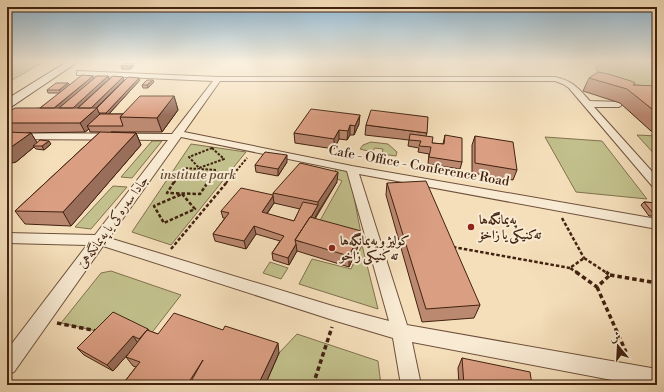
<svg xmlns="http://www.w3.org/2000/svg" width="664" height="392" font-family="'Libre Bodoni',Amiri,serif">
<rect width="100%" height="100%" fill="#f5dfbb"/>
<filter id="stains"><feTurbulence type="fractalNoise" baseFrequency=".005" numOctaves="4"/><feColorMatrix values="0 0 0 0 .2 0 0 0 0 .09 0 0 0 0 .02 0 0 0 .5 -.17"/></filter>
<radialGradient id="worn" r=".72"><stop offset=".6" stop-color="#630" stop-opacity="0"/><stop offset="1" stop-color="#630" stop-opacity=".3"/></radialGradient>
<path fill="#c2c08c" stroke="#82714e" d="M 7,61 L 45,61 L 7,83 Z
M 605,63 L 657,63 L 657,93 L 602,75 L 596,70 L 597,66 Z
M 637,135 L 657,136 L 657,157 Z
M 545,137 L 602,141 L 647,199 L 576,192 Z
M 152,141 L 162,141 L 132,178 L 121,177 Z
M 371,142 L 388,144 L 397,152 L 396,156 L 382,154 L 383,149 L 375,148 L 372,152 L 360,149 L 363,145 Z
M 191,144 L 246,152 L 171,245 L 132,232 Z
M 336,169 L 349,171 L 362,239 L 317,226 L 342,181 L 333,177 Z
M 113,186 L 127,187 L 91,229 L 75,227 Z
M 362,245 L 378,309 L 299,284 L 312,259 L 351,269 Z
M 270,262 L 288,268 L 281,279 L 263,273 Z
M 111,271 L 181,295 L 150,335 L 105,333 L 61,323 L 101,273 Z
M 297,334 L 378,361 L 381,385 L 265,385 L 279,353 Z"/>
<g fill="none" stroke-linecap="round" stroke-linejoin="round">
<defs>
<path id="minor" d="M 77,71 L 218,77 L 555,77 C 573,81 578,88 590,101 L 622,102 L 623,104 L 619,107 L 594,107 L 657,177 L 657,188 L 653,187 L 569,88 L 563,84 L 555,81 L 220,81 L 184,132 L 352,166 L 657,219 L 657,229 L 359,174 L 407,325 L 657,369 L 657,385 L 638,385 L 412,342 L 421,385 L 401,385 L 393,338 L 336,321 L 103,246 L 14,372 L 7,374 L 7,350 L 87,245 L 7,243 L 7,233 L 95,235 L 168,140 L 7,139 L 7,133 L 172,134 L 213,81 L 80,75 L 77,75 ZM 181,137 L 347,171 L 389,321 L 336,307 L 109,238 Z"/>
<path id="secondary" d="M 68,61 L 79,61 L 11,107 L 7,108 L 7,99 Z"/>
</defs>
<use href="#minor" stroke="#6f513b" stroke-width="2"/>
<use href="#secondary" stroke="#422210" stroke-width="2"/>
<path stroke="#422210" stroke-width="2" stroke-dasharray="2.5 1.5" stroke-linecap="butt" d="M 212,148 L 224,159 L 199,168 L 189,157 Z
M 174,183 L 183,168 L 216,170 L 208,183
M 226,183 L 247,158"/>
<path stroke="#422210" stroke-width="2.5" stroke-dasharray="3.5 2" stroke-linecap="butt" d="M 174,182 L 167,193 L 200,194 L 208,182
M 182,194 L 195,209 L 164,223 L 154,206 Z
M 562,218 L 584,258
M 453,247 L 570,268
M 171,249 L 227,182
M 584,258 L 607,273
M 578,273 L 570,268 L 584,258"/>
<path stroke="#422210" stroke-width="3.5" stroke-dasharray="4.5 3" stroke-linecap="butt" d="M 576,272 L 597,287 L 610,275 L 606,272
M 610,275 L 657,283
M 597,287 L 626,352
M 57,323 L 97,331
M 313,385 L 332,327"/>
<use href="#minor" fill="#f8ead3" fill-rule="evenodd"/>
<use href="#secondary" fill="#f8ead3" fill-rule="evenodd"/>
</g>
<path fill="#bb8870" stroke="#422210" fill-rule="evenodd" d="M 121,66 L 134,66 L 130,69 L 122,69 Z
M 108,76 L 109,79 L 123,77 L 124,80 L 96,108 L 140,80 L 109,114 L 123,114 L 174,96 L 178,110 L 162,132 L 111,132 L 136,133 L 141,145 L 71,226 L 25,224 L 15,211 L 100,132 L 90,132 L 89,129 L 85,132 L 27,133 L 31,133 L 37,143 L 51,144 L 44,150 L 36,149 L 34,147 L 16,162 L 7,164 L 7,113 L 40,108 L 60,93 L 48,93 L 47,90 L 68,83 L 70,85 L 94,79 Z
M 589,78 L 634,85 L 657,87 L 657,131 L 651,131 L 620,103 L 583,91 Z
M 154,82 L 148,88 L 143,88 L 142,85 Z
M 359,124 L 354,135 L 350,135 L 347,140 L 339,139 L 334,149 L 295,143 L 294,133 Z
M 366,125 L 427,133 L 426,136 L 432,143 L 443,144 L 445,135 L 462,162 L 460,169 L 428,164 L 429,154 L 418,152 L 419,148 L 408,146 L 409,140 L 365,135 Z
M 475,136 L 517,170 L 513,180 L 472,173 L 472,145 Z
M 287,162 L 278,176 L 256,172 L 255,165 Z
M 337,182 L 315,219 L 360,242 L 349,267 L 297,251 L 289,265 L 273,260 L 272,253 L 280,241 L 256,234 L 246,249 L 215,241 L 213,234 L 225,218 L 223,218 L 221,211 L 273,195 L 273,193 ZM 274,203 L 300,209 L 294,221 L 267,214 Z
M 387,183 L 480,305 L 474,318 L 422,322 L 386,195 Z
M 644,202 L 657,203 L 657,216 L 649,216 L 641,205 Z
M 148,329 L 149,331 L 158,334 L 279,353 L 265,385 L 122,385 L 136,367 L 133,366 L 126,357 L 127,355 L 113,371 L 84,355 L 77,348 Z
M 462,358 L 532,385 L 459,385 L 458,368 Z"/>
<path fill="#996f5b" stroke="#422210" d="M 133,63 L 134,66 L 130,69 L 129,66 Z
M 93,76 L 94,79 L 52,114 L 51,111 Z
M 108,76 L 109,79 L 71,114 L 69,111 Z
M 123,77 L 124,80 L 89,115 L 87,112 Z
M 139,78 L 140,80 L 107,116 L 106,113 Z
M 153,80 L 154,82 L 148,88 L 147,85 Z
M 68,83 L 70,85 L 61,93 L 59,90 Z
M 174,96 L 178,110 L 162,132 L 157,118 Z
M 97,108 L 101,117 L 87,126 L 89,129 L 85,132 L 80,123 Z
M 360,115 L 359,124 L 354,135 L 355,126 Z
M 350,125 L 350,135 L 347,140 L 348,131 Z
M 339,130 L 339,139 L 334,149 L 334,139 Z
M 31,133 L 38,144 L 33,146 L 34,147 L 16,162 L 7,164 L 7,150 Z
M 136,133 L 141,145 L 71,226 L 63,212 Z
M 49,141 L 51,144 L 44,150 L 42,146 Z
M 287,155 L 287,162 L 278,176 L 278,169 Z
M 338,172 L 337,182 L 318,212 L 302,242 L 298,241 L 318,205 L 318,202 Z
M 273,196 L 274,203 L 263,219 L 262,212 Z
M 254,226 L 256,234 L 246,249 L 244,241 Z
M 361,231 L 360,242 L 349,267 L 349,256 Z
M 296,244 L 297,251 L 289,265 L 288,258 Z
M 133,336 L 138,343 L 113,371 L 107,365 Z
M 278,343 L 279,353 L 265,385 L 258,385 Z"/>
<path fill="#da9e82" stroke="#422210" d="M 124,63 L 133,63 L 129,66 L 121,66 Z
M 598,72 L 608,74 L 631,81 L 635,83 L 633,85 L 656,86 L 657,87 L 657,113 L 627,89 L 589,78 Z
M 82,75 L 93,76 L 54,108 L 40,108 Z
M 97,76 L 108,76 L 73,108 L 59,108 Z
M 113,76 L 123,77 L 91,108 L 78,108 Z
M 128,77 L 139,78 L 106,113 L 99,113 L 97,108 L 95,110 Z
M 147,80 L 153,80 L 147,85 L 142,85 Z
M 56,83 L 68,83 L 59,90 L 47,90 Z
M 140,96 L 174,96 L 157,118 L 120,117 Z
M 15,108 L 97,108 L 80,123 L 7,123 L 7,113 Z
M 311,109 L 360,115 L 355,126 L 350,125 L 348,131 L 339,130 L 334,139 L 294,133 Z
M 371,110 L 428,117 L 427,133 L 366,125 Z
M 100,114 L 123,114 L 120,117 L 123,126 L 87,126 Z
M 7,132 L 31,133 L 7,150 Z
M 100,132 L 136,133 L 63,212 L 15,211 Z
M 410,134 L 433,137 L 432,143 L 444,144 L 445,135 L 462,138 L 462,162 L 429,157 L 431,147 L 419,146 L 421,141 L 409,140 Z
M 475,136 L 513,142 L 517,170 L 475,163 Z
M 40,140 L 49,141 L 42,146 L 33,146 Z
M 265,152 L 287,155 L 278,169 L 255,165 Z
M 300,163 L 338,172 L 318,202 L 273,193 Z
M 426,181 L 480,305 L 426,309 L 387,183 Z
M 241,188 L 273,195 L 273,196 L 262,212 L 294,221 L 303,202 L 318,205 L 311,217 L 310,217 L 295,240 L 296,244 L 288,258 L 272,253 L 284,236 L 254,226 L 244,241 L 213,234 L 229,213 L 221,211 Z
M 644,202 L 657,203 L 657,212 L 652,212 Z
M 310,217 L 361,231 L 349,256 L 295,240 Z
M 113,312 L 148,329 L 139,339 L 133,336 L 107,365 L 77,348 Z
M 174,313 L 223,330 L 225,326 L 278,343 L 258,385 L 189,385 L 203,360 L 187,385 L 122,385 L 140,362 L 126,357 L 147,330 L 158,334 Z
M 462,358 L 530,372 L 532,385 L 464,385 Z"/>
<linearGradient id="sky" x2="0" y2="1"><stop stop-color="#8bb7d5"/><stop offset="0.53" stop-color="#faf1e0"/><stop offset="1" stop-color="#faf1e0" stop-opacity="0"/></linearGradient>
<rect width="664" height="116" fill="url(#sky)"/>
<g fill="#8f2418" stroke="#f8ead3" stroke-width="1.5">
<circle cx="471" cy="227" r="4"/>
<circle cx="332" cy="248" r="4"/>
</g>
<g text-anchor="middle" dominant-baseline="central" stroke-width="4" stroke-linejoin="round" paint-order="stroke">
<g font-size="13" fill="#422210" stroke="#f8ead3">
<text transform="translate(419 166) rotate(10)">Cafe - Office - Conference Road</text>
<text transform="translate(113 222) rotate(-54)">جادا سه‌ره‌كى يا په‌يمانگه‌هێ</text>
</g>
<g font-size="13" font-style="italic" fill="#624a2f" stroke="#f8ead3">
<text x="198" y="175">institute park</text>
</g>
<g font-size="13" font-weight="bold" fill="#422210" stroke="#f8ead3" text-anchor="start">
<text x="479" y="220">پەیمانگەها<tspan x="479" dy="15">تەکنیکی یا زاخۆ</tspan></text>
<text x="340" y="241">كوليژ و په‌يمانگه‌ها<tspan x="340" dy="15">ته‌كنيكى زاخو</tspan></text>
</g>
</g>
<rect width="664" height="392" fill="none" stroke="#f5dfbb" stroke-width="24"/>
<rect x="8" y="8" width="648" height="376" fill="none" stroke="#422210" stroke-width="2"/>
<rect x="12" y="12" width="640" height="368" fill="none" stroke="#422210"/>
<g transform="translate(618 346) rotate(342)" stroke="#f8ead3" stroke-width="3" paint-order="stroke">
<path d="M0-3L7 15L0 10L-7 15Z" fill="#422210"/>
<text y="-6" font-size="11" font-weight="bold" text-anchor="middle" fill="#422210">ش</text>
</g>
<rect width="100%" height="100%" filter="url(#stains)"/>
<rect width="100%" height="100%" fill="url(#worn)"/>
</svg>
